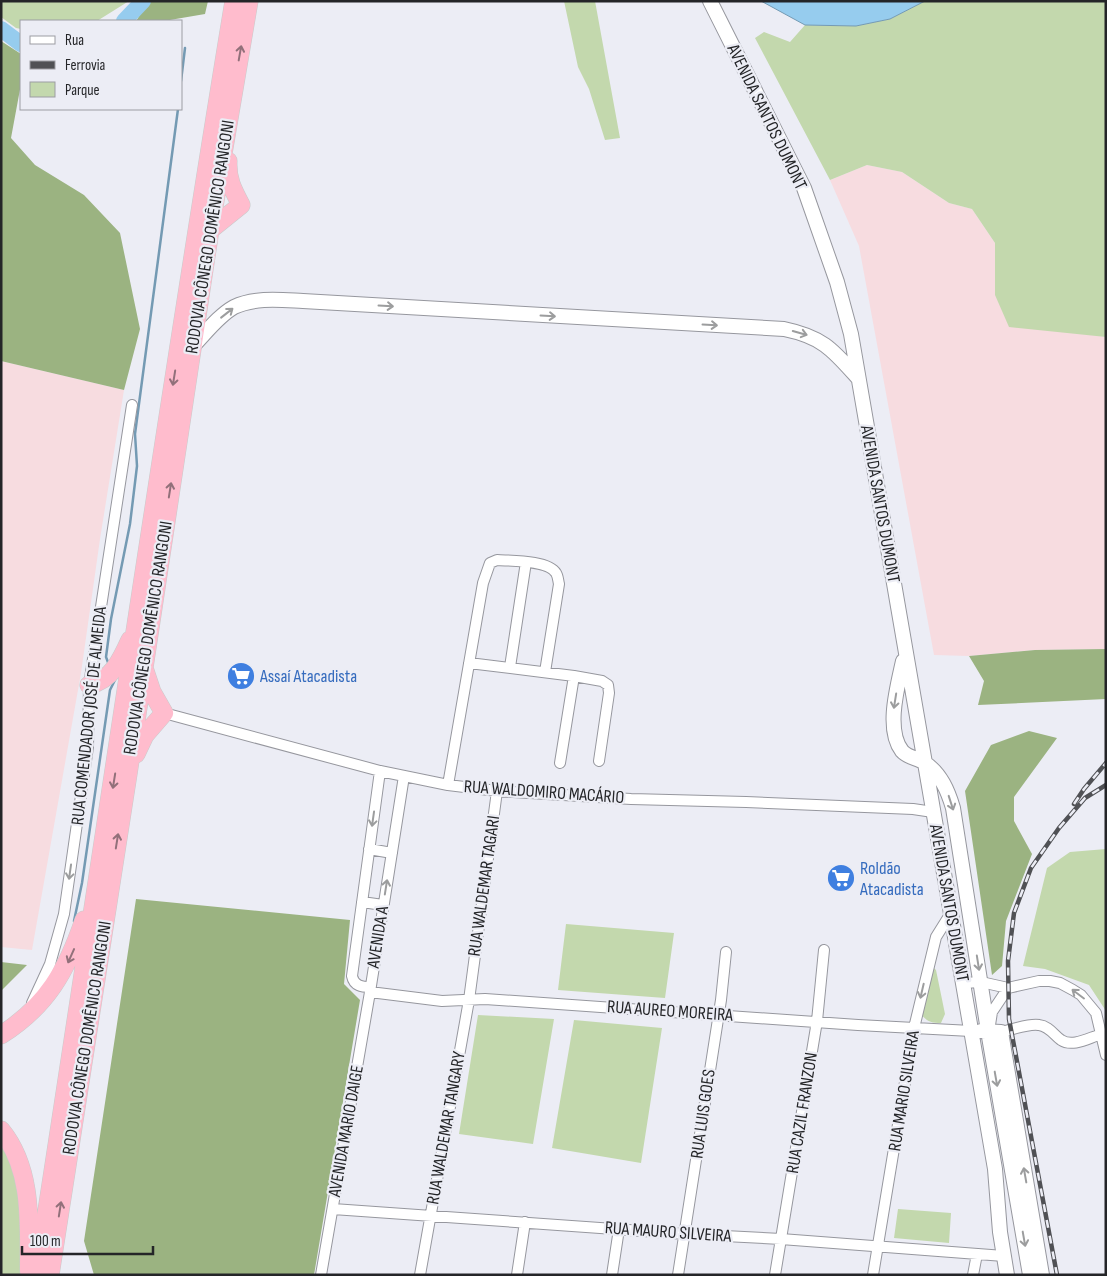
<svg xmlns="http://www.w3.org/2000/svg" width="1107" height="1276" font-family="'Sofia Sans Condensed',sans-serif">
<rect width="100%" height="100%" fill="#ecedf5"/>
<path fill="#f7dce0" d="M 867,165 L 902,172 L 949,203 L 972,209 L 995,243 L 995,295 L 1099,336 L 1106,337 L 1106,649 L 1035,650 L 969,656 L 934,655 L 859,246 L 830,180 Z
M 1,361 L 124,390 L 100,539 L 81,673 L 32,950 L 1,947 Z"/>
<path fill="#c3d8ad" d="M 1,1 L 129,1 L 97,21 L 21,21 L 21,29 L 16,28 L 1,17 Z
M 564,1 L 595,1 L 620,138 L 605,140 L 589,89 L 578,67 Z
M 925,1 L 1106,1 L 1106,337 L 1009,327 L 995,295 L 995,243 L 972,209 L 949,203 L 902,172 L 867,165 L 830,180 L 755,38 L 764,32 L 790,42 L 805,25 L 856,26 L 890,19 Z
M 1106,849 L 1106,1011 L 1089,985 L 1045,969 L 1023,966 L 1047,868 L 1070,852 Z
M 566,924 L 674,933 L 665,998 L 558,990 Z
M 933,967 L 936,970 L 945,1014 L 941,1023 C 932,1023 927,1022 921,1014 Z
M 478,1015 L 554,1019 L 533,1144 L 459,1134 Z
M 574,1020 L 662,1028 L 641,1163 L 552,1148 Z
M 1,1139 L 10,1156 L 20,1198 L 23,1275 L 1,1275 Z
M 898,1209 L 951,1213 L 949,1243 L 894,1238 Z"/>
<path fill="#9bb381" d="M 149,1 L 208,1 L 205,14 L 164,21 L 136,21 Z
M 1,41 L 21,54 L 21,84 L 11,138 L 35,165 L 84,195 L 120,233 L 140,329 L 124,390 L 1,361 Z
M 1106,649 L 1106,699 L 978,705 L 984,681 L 969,656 L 1035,650 Z
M 1029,731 L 1057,738 L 1014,797 L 1014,821 L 1032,854 L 1006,921 L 1002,966 L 992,975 L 965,791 L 991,745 Z
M 136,899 L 350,920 L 344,984 L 360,1000 L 314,1275 L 94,1275 L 84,1241 Z
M 1,962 L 27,965 L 1,991 Z"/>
<path fill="#96ccee" stroke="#749ab3" d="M 761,1 L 925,1 L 890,19 L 856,26 L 805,25 Z"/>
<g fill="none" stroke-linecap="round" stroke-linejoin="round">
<path stroke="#749ab3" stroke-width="2.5" d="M 181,81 L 185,48
M 109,665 L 106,657 L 111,619 L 130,524 L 137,466 L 135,434 L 178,109
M 74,921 L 82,883 L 110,690 L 115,680"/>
<path stroke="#96ccee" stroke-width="16" d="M 124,21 L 143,1
M 1,29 L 21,44"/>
<defs>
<path id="street" d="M 469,663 L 574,676 L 560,763
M 510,667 L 526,562
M 574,676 L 602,681 L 608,685 L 609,693 L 599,761
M 164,713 L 380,771 L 448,785 L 497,791 L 631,799 L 746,802 L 913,809 L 933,812
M 448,785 L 483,583 L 490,563 L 497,560 C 511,561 548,560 556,573 C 558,576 558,580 559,584 L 545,672
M 369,849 L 392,853
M 362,902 L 383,905
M 963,983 L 981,982 L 1008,988 L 1039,981 L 1050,981 L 1060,983 L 1073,990 L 1081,995 L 1096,1013 L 1106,1055
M 370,987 C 362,987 354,986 352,976 L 380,771
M 370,992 L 442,1001 L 485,999 L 858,1025 L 971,1031
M 32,1003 L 50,964 L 64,914 L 88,747 L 89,685 L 132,405
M 990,1025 L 992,1012 L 1008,988
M 1001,1032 C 1011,1030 1029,1023 1039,1025 C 1049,1026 1054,1035 1061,1040 C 1073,1048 1090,1037 1102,1034
M 333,1209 L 685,1234 L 781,1239 L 1004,1256
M 321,1275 L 370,992 L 404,776
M 420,1275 L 469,1000 L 497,791
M 517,1275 L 525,1222
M 612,1275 L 619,1229
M 678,1275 L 721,1000 L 726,952
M 775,1275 L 817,1021 L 824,950
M 873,1275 L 914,1028 L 936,937 L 951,913
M 973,1275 L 977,1254"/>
<path id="secondary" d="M 710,1 L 804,188 L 837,282 L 851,334 L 995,1169 L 1000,1232 L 1007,1275
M 192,347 C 205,334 218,316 234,307 C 255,297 281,300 303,301 L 784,329 C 823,337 833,350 858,378
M 903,661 C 898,685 885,729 902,751 C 908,758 918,758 925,763 C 941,774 948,791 953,808 L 988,1031 L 1030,1275
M 981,1031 L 1001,1032 L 1042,1275"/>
<path id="highway" d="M 210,230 L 241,205 C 233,190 227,179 228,161
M 89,685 C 112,680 121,660 130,640
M 136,754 L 145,735 L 164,713 L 152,692 L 145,671
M 1,1035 C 47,1006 67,970 84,920
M 1,1130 C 33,1169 29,1223 29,1271
M 37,1275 C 103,850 164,425 234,1
M 50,1275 L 128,774 L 210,230 L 249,1"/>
</defs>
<use href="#street" stroke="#96979e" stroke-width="12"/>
<use href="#secondary" stroke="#96979e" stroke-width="16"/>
<use href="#highway" stroke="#cacbcb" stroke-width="19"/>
<use href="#street" stroke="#fff" stroke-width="10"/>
<use href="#secondary" stroke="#fff" stroke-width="14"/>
<use href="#highway" stroke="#ffbccd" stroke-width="18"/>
<defs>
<path id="rail" d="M 1074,804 L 1084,789 L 1106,763
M 1057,1275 L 1009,1019 L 1008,961 L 1014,913 L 1031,868 L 1059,828 L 1085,798 L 1106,785"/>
</defs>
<use href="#rail" stroke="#505155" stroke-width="4.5"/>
<use href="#rail" stroke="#ecedf5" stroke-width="2.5" stroke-dasharray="8" stroke-linecap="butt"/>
</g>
<defs><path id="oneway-shaft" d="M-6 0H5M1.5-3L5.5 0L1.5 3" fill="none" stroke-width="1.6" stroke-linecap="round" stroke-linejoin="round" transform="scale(1.25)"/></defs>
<g stroke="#92707a">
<use href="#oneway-shaft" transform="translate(240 53) rotate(-80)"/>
<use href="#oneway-shaft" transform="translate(174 378) rotate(99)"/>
<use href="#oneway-shaft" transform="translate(170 490) rotate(-81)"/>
<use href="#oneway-shaft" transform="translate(114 781) rotate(99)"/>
<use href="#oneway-shaft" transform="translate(117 841) rotate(-81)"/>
<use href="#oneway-shaft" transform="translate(71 956) rotate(114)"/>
<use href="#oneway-shaft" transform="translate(60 1209) rotate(-81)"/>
</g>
<g stroke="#9c9d9e">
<use href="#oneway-shaft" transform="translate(386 306) rotate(3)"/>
<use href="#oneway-shaft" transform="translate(227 313) rotate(-38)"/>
<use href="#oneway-shaft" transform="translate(548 316) rotate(3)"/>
<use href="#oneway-shaft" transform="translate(710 325) rotate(3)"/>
<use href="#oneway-shaft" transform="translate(800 333) rotate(16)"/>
<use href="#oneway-shaft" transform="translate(895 701) rotate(99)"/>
<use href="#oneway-shaft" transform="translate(951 803) rotate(72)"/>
<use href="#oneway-shaft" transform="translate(373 819) rotate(98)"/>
<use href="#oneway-shaft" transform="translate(70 872) rotate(98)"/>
<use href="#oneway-shaft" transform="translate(386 887) rotate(-81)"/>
<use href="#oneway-shaft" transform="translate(978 963) rotate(81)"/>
<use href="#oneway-shaft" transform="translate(922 991) rotate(103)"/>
<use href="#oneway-shaft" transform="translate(1078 994) rotate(-143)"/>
<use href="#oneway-shaft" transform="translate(996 1079) rotate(80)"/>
<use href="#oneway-shaft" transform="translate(1025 1175) rotate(-100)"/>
<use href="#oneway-shaft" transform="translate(1024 1239) rotate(80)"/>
</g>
<defs>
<symbol id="supermarket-disc" viewBox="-11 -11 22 22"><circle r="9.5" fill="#3f7fe0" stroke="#ecedf5"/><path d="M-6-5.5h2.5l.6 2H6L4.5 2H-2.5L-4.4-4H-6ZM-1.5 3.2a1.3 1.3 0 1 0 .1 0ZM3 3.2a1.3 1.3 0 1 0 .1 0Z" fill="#fff"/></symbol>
</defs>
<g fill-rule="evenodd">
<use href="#supermarket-disc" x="225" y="660" width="32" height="32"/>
<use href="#supermarket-disc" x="825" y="862" width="32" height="32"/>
</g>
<g text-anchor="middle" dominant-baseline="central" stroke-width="4.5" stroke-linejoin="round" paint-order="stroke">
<g font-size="18" fill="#242528" stroke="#ecedf5">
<text transform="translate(767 117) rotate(64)">AVENIDA SANTOS DUMONT</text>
<text transform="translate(210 237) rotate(-81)">RODOVIA CÔNEGO DOMÊNICO RANGONI</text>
<text transform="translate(880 504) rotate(80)">AVENIDA SANTOS DUMONT</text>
<text transform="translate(148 638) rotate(-81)">RODOVIA CÔNEGO DOMÊNICO RANGONI</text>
<text transform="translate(89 716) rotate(-84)">RUA COMENDADOR JOSÉ DE ALMEIDA</text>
<text transform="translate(544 792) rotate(4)">RUA WALDOMIRO MACÁRIO</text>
<text transform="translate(484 886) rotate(-82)">RUA WALDEMAR TAGARI</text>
<text transform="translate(949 903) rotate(80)">AVENIDA SANTOS DUMONT</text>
<text transform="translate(378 937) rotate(-81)">AVENIDA A</text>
<text transform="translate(670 1011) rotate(4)">RUA AUREO MOREIRA</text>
<text transform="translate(87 1038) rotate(-81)">RODOVIA CÔNEGO DOMÊNICO RANGONI</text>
<text transform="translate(904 1091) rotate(-81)">RUA MARIO SILVEIRA</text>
<text transform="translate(802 1113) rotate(-81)">RUA CAZIL FRANZON</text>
<text transform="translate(703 1114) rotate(-82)">RUA LUIS GOES</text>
<text transform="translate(446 1128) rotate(-80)">RUA WALDEMAR TANGARY</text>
<text transform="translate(346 1131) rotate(-80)">AVENIDA MARIO DAIGE</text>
<text transform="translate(668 1232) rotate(4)">RUA MAURO SILVEIRA</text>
</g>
<g font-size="18" fill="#366cbe" stroke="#ecedf5" text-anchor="start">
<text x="260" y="676">Assaí Atacadista</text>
<text x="860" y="868">Roldão<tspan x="860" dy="21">Atacadista</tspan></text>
</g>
</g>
<rect width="1107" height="1276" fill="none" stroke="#242528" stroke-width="5"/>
<rect x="20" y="20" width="162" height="90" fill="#ecedf5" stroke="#9c9da3"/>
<rect x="30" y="36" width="25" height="8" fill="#ffffff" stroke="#9c9da3"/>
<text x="65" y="45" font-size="15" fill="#242528">Rua</text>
<rect x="30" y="61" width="25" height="8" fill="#505155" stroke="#9c9da3"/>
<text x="65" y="70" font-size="15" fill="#242528">Ferrovia</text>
<rect x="30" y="82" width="25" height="15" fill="#c3d8ad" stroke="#9c9da3"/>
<text x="65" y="95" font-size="15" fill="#242528">Parque</text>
<path d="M22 1246v8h131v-8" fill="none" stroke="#242528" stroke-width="2.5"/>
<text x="30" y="1246" font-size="15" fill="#242528" stroke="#ecedf5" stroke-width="4" paint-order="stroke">100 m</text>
</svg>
